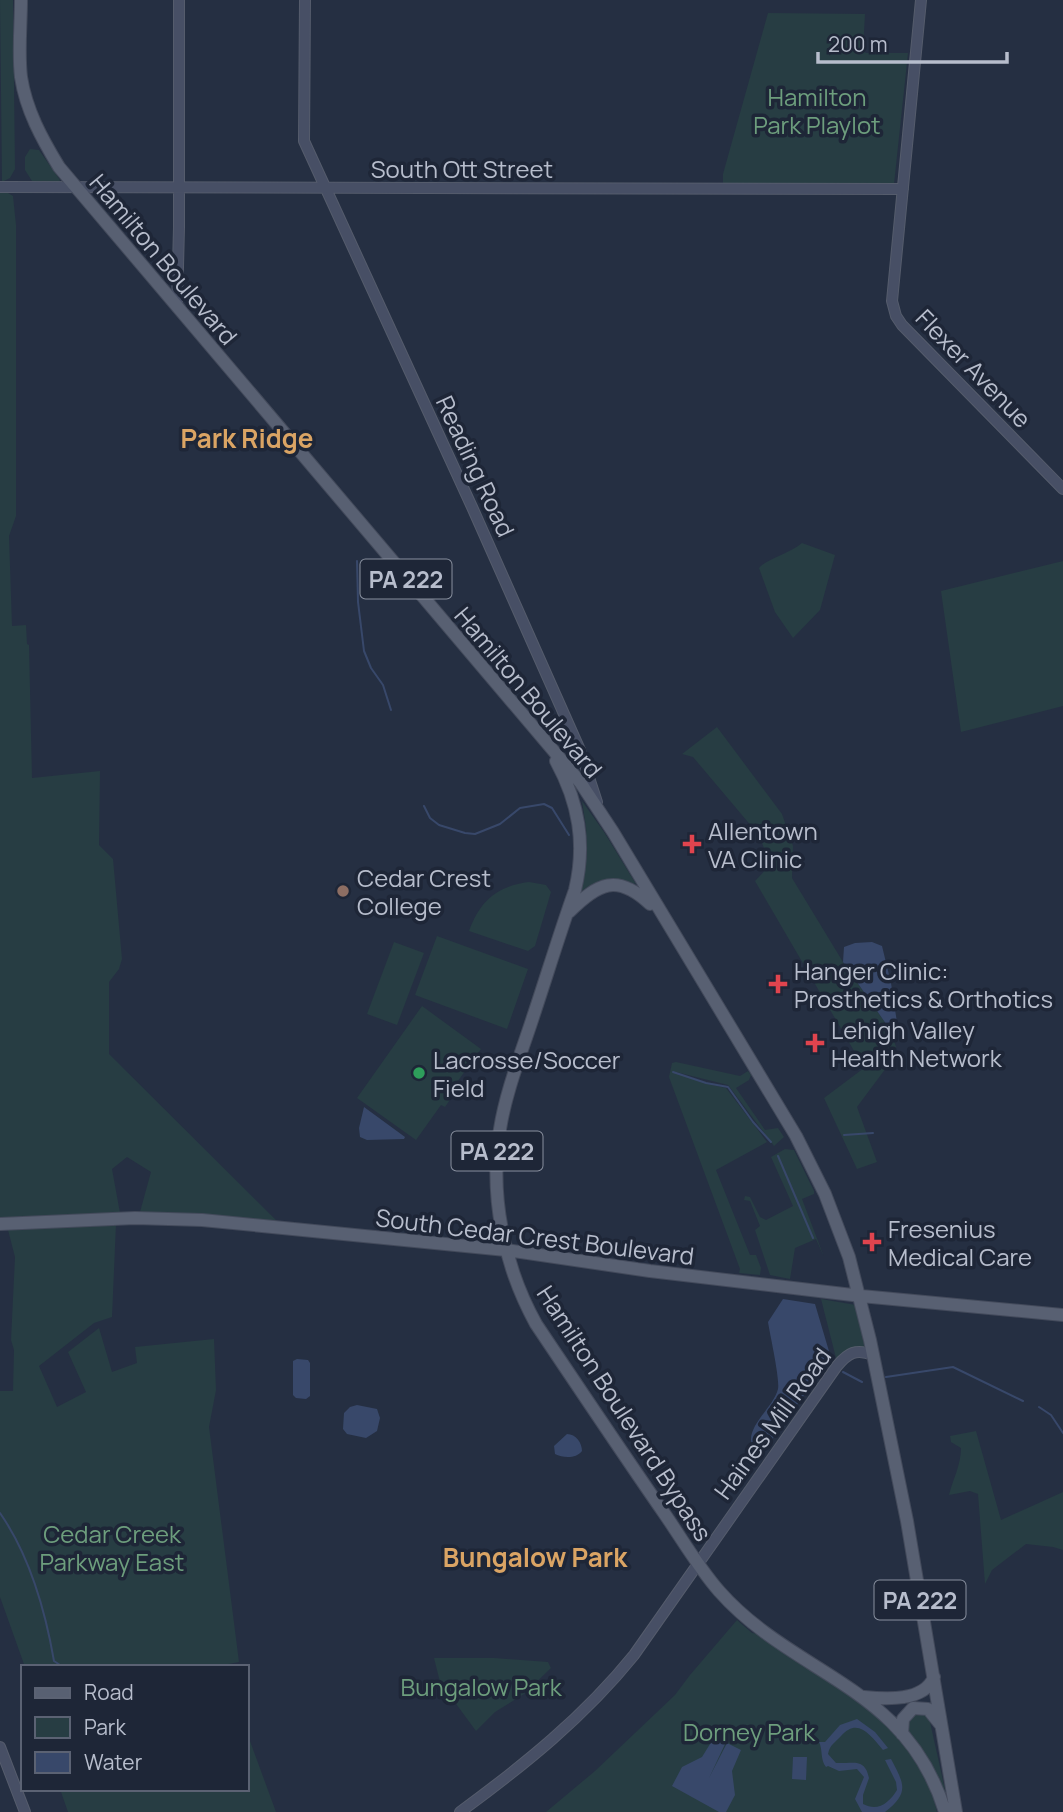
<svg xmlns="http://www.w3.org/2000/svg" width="1063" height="1812" font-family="Manrope,sans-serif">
<rect width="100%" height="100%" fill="#252f42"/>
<path fill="#273d43" d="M 0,0 L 13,0 L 15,169 L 10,178 L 2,182 Z
M 768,13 L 865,14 L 863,50 L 866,53 L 908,53 L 894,184 L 723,184 L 723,174 Z
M 30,149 L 39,150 L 60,180 L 59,182 L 32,181 L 25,170 L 25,157 Z
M 0,193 L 8,193 L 13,196 L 16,225 L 16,516 L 9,536 L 12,626 L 26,625 L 27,644 L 29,645 L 32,778 L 100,771 L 99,845 L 113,859 L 122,959 L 119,969 L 109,982 L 109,1054 L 281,1225 L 213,1216 L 140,1212 L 151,1172 L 127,1157 L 112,1169 L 120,1213 L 0,1220 Z
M 802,543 L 835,555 L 820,610 L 793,638 L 775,612 L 759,568 C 766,559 789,554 802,543 Z
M 1063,561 L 1063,706 L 961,732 L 941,591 Z
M 717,727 L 782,814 L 793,846 L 792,878 L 843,962 L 891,1031 L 896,1047 L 889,1064 L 857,1107 L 877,1162 L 857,1169 L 824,1098 L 864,1068 L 755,881 L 771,864 L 758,834 L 693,757 L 682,754 Z
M 582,801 L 604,832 L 636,884 C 615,878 598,879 580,892 L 587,856 L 586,827 Z
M 529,882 L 546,885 L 551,892 L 535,946 L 528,951 L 469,931 C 480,901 497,886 529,882 Z
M 437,936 L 528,969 L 507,1029 L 415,995 Z
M 394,942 L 424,953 L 397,1025 L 367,1014 Z
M 422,1006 L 481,1049 L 455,1085 L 458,1088 L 445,1107 L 441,1105 L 416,1140 L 357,1098 Z
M 676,1062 L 740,1076 L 748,1071 L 751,1075 L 749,1080 L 736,1088 L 765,1130 L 778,1128 L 784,1137 L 774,1146 L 728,1085 L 672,1071 L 703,1083 L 726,1088 L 767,1142 L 716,1170 L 750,1255 L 756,1255 L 761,1268 L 760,1275 L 739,1273 L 740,1269 L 669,1077 L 672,1063 Z
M 785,1149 L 794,1150 L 814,1191 L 814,1194 L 802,1199 L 824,1257 L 816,1239 L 795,1248 L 790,1279 L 770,1275 L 755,1230 L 760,1226 L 750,1201 L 744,1200 L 745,1196 L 750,1197 L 760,1217 L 766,1220 L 793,1206 L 771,1157 Z
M 116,1224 L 112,1317 L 94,1323 L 39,1366 L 57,1407 L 86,1392 L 68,1352 L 99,1328 L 112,1372 L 137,1363 L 135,1347 L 214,1339 L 216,1390 L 209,1427 L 239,1662 L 213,1667 L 25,1667 L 0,1597 L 0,1391 L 13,1391 L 14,1350 L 11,1340 L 15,1257 L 8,1230 Z
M 821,1299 L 856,1305 L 865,1347 L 836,1358 Z
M 976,1431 L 1001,1520 L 1063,1492 L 1063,1550 L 1053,1547 L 1026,1544 L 992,1570 L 985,1584 L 978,1494 L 970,1491 L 949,1495 C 953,1479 961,1465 961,1448 L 951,1442 L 950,1436 Z
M 737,1620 L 752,1633 L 759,1634 C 827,1679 919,1723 937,1812 L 546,1812 L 595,1771 L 675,1695 L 690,1675 Z
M 434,1658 L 494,1658 L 548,1662 L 551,1668 L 524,1694 L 495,1712 L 476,1731 L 440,1682 Z
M 924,1711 L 932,1720 L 930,1722 L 950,1812 L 907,1736 L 907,1716 Z
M 247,1733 L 276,1812 L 68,1812 L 60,1789 L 247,1789 Z"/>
<path fill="#38486a" d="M 872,942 L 882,946 L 891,983 L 898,1029 L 891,1031 L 843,962 L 844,947 L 855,943 Z
M 364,1107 L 405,1137 L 404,1139 L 367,1140 L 360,1137 L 359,1128 Z
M 783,1299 L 815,1304 L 831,1358 L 765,1449 L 757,1453 C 737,1432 773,1410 778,1389 C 780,1379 770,1335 768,1322 Z
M 297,1359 L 308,1360 L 310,1363 L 310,1396 L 306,1399 L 296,1398 L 293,1395 L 293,1361 Z
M 357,1405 L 377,1409 L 380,1418 L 377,1431 L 366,1438 L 347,1434 L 343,1429 L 344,1413 L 350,1407 Z
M 567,1434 C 576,1434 582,1443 582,1451 C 576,1459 563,1458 555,1454 L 554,1446 Z
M 857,1719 L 875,1732 L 888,1748 L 883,1750 C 870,1735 858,1717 841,1736 C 835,1743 830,1744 828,1754 L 836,1763 C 852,1764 865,1757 869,1778 L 863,1795 L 863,1804 C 878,1812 889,1803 897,1790 L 896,1782 L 885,1760 L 891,1759 C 904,1784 910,1792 885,1812 L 862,1812 L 855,1799 L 864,1777 L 857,1769 L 839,1771 L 828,1766 L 826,1767 C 820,1760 823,1750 819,1742 L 825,1742 L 840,1725 Z
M 715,1736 L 726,1742 L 709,1778 L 727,1743 L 741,1750 L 732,1771 L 735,1795 L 726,1812 L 719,1812 L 672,1786 L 682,1767 L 702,1757 Z
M 793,1757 L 807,1757 L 806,1780 L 792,1779 Z"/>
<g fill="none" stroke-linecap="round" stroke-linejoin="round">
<path stroke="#38486a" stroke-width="2" d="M 357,561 L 358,602 L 364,651 L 371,668 L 383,685 L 391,710
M 424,806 L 430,818 L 439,825 L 465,833 L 475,834 L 500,824 L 520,808 L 544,804 L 552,808 L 569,835
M 673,1072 L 706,1083 L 728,1087 L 753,1122 L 771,1142
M 844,1135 L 873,1133
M 778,1156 L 813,1238
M 843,1372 L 862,1382
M 886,1377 L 953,1367 L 1023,1401
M 1039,1407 L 1051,1415 L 1063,1433
M 0,1513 C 30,1556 45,1609 54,1661 L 63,1667"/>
<defs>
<path id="secondary" d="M 305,0 L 304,141 L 472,507 L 580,750 L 597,802
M 921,0 L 892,301 L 896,316 L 902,325 L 1063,489
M 0,187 L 903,189
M 177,307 L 179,227 L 179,0
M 0,1747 L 25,1812
M 460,1812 C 524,1765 584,1717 634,1655 L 837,1366 C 848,1353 856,1348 873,1355"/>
<path id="primary" d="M 21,0 C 21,25 18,52 21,77 C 26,110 42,139 59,167 L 580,782 L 613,832 L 796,1136 L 825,1194 L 849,1257 L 870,1340 L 907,1521 L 956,1812
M 556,761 C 579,803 586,844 575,890 C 560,932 547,975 533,1017 C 521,1054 506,1091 500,1129 C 489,1195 504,1266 536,1324 C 579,1388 621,1451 664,1513 C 682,1539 698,1567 719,1591 C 795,1677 907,1685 945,1812
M 569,912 C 598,883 617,873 650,904
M 0,1224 L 135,1218 L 202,1220 L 506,1250 L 650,1271 L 861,1296 L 1063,1315
M 864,1697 C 886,1699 924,1702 934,1677
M 902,1734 L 903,1719 L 913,1708 L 928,1709 L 940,1724"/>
</defs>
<use href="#secondary" stroke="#555c6c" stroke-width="12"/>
<use href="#primary" stroke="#434a5b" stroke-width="14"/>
<use href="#secondary" stroke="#474f65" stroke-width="10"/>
<use href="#primary" stroke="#586072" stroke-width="12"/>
</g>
<g fill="#e0444e" stroke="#1e2637" stroke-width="2.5">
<path d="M688.5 833.5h7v7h7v7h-7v7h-7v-7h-7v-7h7z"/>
<path d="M774.5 973.5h7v7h7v7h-7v7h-7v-7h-7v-7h7z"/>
<path d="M811.5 1032.5h7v7h7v7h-7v7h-7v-7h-7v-7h7z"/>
<path d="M868.5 1231.5h7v7h7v7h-7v7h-7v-7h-7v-7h7z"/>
</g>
<circle fill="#8d6e63" stroke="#1e2637" stroke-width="2.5" cx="343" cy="891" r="7"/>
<circle fill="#2e9e5b" stroke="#1e2637" stroke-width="2.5" cx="419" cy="1073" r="7"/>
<g text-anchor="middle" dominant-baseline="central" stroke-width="7" stroke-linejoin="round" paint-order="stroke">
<g fill="#1e2637" stroke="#89909f" stroke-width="2">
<rect x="360.5" y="559.5" width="91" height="39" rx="5"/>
<rect x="451.5" y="1131.5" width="91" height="39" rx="5"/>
<rect x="874.5" y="1580.5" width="91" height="39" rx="5"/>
</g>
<g font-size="23" font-weight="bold" fill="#b7bdcc">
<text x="406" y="579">PA 222</text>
<text x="497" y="1151">PA 222</text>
<text x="920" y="1600">PA 222</text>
</g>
<g font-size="24" fill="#6d9e7d" stroke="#1e2637">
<text x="817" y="96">Hamilton<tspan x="817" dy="28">Park Playlot</tspan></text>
<text x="112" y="1533">Cedar Creek<tspan x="112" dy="28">Parkway East</tspan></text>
<text x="481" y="1686">Bungalow Park</text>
<text x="749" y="1731">Dorney Park</text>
</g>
<g font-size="24" fill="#b7bdcc" stroke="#1e2637">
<text x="462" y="168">South Ott Street</text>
<text transform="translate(164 259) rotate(50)">Hamilton Boulevard</text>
<text transform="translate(974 368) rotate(46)">Flexer Avenue</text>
<text transform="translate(476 466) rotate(65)">Reading Road</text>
<text transform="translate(529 692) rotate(50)">Hamilton Boulevard</text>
<text transform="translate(535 1236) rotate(7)">South Cedar Crest Boulevard</text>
<text transform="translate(625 1413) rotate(57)">Hamilton Boulevard Bypass</text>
<text transform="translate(772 1423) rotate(-54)">Haines Mill Road</text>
</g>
<g font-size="24" fill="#b7bdcc" stroke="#1e2637" text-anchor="start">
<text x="708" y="830">Allentown<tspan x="708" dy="28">VA Clinic</tspan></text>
<text x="357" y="877">Cedar Crest<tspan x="357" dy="28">College</tspan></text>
<text x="794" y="970">Hanger Clinic:<tspan x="794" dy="28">Prosthetics &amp; Orthotics</tspan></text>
<text x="831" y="1029">Lehigh Valley<tspan x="831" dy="28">Health Network</tspan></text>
<text x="433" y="1059">Lacrosse/Soccer<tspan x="433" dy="28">Field</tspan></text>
<text x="888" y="1228">Fresenius<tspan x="888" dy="28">Medical Care</tspan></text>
</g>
<g font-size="26" font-weight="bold" fill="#daa464" stroke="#1e2637">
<text x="247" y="438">Park Ridge</text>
<text x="535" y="1557">Bungalow Park</text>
</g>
</g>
<rect x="21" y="1665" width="228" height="126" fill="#1e2637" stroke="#5b6273" stroke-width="2"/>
<rect x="35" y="1688" width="35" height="10" fill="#586072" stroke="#5b6273" stroke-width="2"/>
<text x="84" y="1700" font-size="21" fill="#b7bdcc">Road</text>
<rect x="35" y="1717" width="35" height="21" fill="#273d43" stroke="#5b6273" stroke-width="2"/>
<text x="84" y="1735" font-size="21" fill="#b7bdcc">Park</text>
<rect x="35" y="1752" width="35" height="21" fill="#38486a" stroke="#5b6273" stroke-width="2"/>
<text x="84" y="1770" font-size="21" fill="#b7bdcc">Water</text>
<path d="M818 52v10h189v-10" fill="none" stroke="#b7bdcc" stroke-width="3.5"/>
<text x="828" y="52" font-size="21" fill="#b7bdcc" stroke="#1e2637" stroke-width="5" paint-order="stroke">200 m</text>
</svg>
